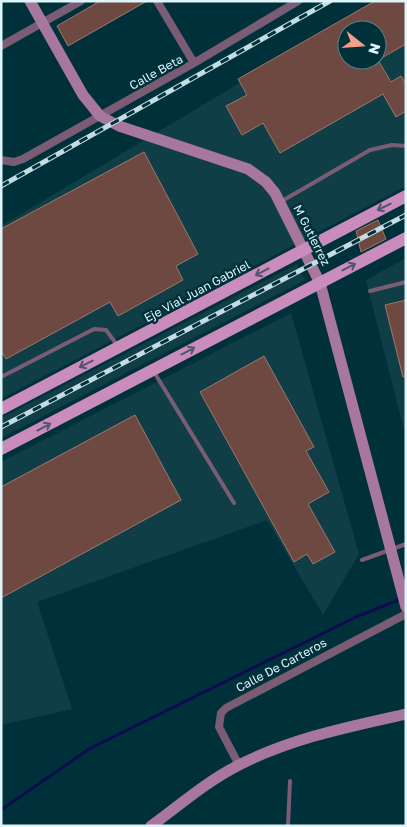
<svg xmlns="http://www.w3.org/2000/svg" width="407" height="827" font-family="'Golos Text',sans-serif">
<rect width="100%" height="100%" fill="#00313a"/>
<path fill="#103e47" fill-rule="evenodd" d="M 376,1 L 406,1 L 406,186 L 1,399 L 1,226 ZM 347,30 L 377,30 L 377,60 L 347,60 Z
M 406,258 L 406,438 L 366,280 Z
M 297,264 L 305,280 L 1,438 L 1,418 Z
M 291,313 L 359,554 L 323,615 L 267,520 L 37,602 L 72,709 L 1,725 L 1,462 Z"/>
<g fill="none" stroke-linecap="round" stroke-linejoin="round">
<path stroke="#0e0b4f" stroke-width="3" d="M 1,810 L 89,749 L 356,617 L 401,599"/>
</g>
<path fill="#6e4941" stroke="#9f776e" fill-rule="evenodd" d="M 100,1 L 147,1 L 68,46 L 57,26 Z
M 375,1 L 406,1 L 406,44 L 378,60 L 391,82 L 401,76 L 406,84 L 406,111 L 396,117 L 383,94 L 280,153 L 263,123 L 242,135 L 226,106 L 247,95 L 238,79 ZM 347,30 L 377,30 L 377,60 L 347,60 Z
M 144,152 L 198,254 L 176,266 L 183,280 L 118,316 L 110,302 L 6,359 L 1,351 L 1,229 Z
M 378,220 L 386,239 L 361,252 L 356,231 Z
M 406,300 L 406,377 L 403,377 L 385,305 Z
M 264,356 L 314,447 L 306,451 L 329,492 L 308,504 L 335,552 L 313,564 L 307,554 L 294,562 L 200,392 Z
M 135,415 L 181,500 L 1,598 L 1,487 Z"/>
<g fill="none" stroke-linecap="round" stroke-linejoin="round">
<path stroke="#7a5c74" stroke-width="4" d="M 282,201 L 370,150 L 392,145 L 406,146
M 370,291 L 406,282
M 154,372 L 234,503
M 1,377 L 94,329 L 106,330 L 117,345
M 362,560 L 406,544
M 288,826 L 290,781"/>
<path stroke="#7a5c74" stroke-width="8" d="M 157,1 L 194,63
M 1,46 L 81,1
M 1,160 L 14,162 L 23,159 L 194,63 L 298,1
M 239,765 L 219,727 L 221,713 L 226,708 L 406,614"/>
<path stroke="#a7779d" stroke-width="11" d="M 30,1 L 83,95 L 100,116 L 119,126 L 248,169 L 266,182 L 275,193 L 320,283 L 406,607
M 151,826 C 180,805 207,781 239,765 C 292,738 348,727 406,714"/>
<path stroke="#c98cbd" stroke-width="12" d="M 1,409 L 406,196
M 1,449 L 406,238"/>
<defs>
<path id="rail" d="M 1,186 L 330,1
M 1,427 L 406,215"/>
</defs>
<use href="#rail" stroke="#c2dde3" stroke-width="5"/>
<use href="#rail" stroke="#00313a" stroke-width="3" stroke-dasharray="9" stroke-linecap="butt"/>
</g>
<defs><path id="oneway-shaft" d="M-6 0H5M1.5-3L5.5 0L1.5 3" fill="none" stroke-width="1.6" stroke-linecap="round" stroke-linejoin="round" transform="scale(1.25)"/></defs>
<g stroke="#50556e">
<use href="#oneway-shaft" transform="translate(384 207) rotate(154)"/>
<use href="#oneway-shaft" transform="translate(349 267) rotate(-27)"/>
<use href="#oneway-shaft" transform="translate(262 272) rotate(152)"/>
<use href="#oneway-shaft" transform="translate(188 351) rotate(-28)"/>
<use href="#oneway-shaft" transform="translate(86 364) rotate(153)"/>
<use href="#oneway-shaft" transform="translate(44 427) rotate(-28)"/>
</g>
<g text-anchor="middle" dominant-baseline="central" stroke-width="5" stroke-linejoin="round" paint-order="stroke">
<g font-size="12" fill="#ddf5fb" stroke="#00313a">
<text transform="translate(156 72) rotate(-29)">Calle Beta</text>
<text transform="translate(312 235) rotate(63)">M Gutierrez</text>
<text transform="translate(197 291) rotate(-28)">Eje Vial Juan Gabriel</text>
<text transform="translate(281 665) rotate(-28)">Calle De Carteros</text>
</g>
</g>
<rect width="407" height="827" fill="none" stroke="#ddf5fb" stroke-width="5"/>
<g transform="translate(362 45) rotate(107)"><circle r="24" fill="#00313a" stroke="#587f87"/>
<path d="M0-4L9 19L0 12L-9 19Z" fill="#f49e8a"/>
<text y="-8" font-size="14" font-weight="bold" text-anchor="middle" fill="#ddf5fb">N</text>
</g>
</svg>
